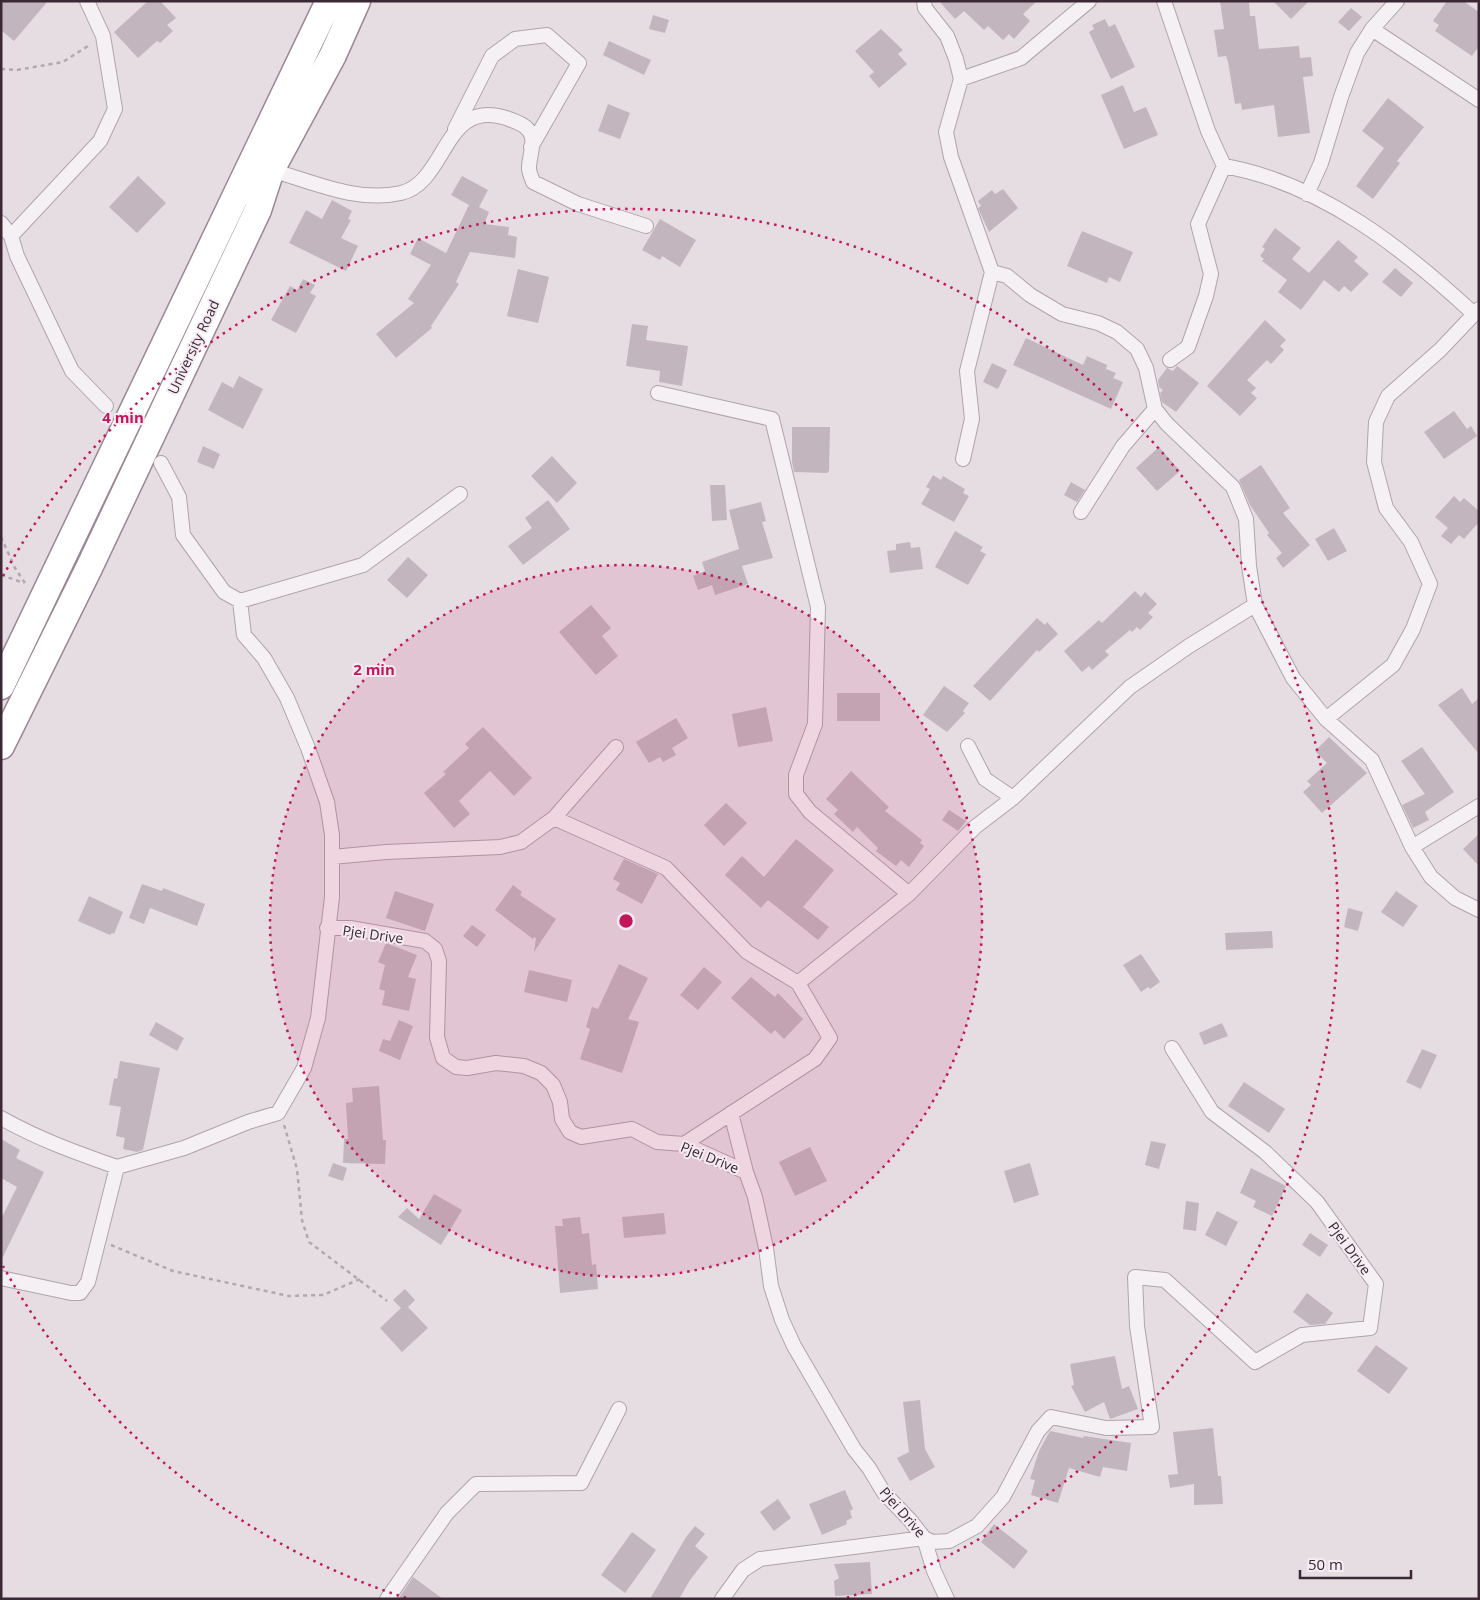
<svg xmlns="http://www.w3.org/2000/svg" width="1480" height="1600" font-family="'Open Sans',sans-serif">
<rect width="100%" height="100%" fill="#e6dde3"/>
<path fill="#c3b5be" d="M 1,1 L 48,1 L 14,41 L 1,30 Z
M 148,1 L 160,1 L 176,18 L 167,25 L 173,31 L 160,43 L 157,41 L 138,58 L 114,32 Z
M 939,1 L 1037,1 L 1023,14 L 1030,21 L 1014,39 L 1009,34 L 1003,40 L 988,26 L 984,30 L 964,11 L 955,19 Z
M 1220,1 L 1249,1 L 1250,16 L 1255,16 L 1259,49 L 1299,46 L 1300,58 L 1311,57 L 1313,76 L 1303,77 L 1310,133 L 1278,137 L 1274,105 L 1242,110 L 1241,103 L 1235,104 L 1228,62 L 1226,56 L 1218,57 L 1214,30 L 1224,29 Z
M 1273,1 L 1309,1 L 1291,19 Z
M 1447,1 L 1463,1 L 1479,12 L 1479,46 L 1472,56 L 1435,31 L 1439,25 L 1433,21 Z
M 1351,8 L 1362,17 L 1349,31 L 1338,22 Z
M 653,15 L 669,20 L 665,33 L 649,29 Z
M 1105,19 L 1109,27 L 1115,24 L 1135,67 L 1111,79 L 1089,32 L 1094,29 L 1092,25 Z
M 881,29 L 903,50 L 898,54 L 907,64 L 879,88 L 869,76 L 874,72 L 855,51 Z
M 609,41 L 651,60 L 644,75 L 603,55 Z
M 1123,85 L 1134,112 L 1146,107 L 1158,135 L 1124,149 L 1101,95 Z
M 1388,98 L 1424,127 L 1397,161 L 1400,163 L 1373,199 L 1356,186 L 1384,148 L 1362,131 Z
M 608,104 L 630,113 L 620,139 L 598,131 Z
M 138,176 L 166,203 L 137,233 L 109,207 Z
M 462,176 L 488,190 L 479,207 L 489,212 L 484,224 L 509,227 L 508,235 L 517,237 L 515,258 L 470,252 L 456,282 L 459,284 L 431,326 L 432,328 L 396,358 L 376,334 L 414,303 L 408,299 L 431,265 L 410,254 L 418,238 L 446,253 L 469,205 L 451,195 Z
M 1003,189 L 1018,208 L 989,232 L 978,208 L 981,206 L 978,201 L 992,190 L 995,194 Z
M 332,200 L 352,211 L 348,219 L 351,220 L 341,238 L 358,246 L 346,271 L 289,243 L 306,210 L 322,219 Z
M 660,219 L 696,240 L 680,267 L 662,256 L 660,260 L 642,250 Z
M 1275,228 L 1301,248 L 1292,259 L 1309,273 L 1338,240 L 1358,257 L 1354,261 L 1369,274 L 1351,292 L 1344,286 L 1339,292 L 1324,280 L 1301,310 L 1278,292 L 1287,280 L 1262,261 L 1264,259 L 1260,256 L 1265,249 L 1262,247 Z
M 1082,231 L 1133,252 L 1120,282 L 1109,277 L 1107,283 L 1067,266 Z
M 1395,268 L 1413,283 L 1401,297 L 1382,282 Z
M 518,269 L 549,277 L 538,323 L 507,316 Z
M 303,279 L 315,285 L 310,293 L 316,296 L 296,333 L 271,320 L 290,286 L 297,290 Z
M 1265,320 L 1286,340 L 1280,346 L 1284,350 L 1271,364 L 1267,360 L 1247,380 L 1256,388 L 1251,393 L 1257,398 L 1240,416 L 1207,386 Z
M 632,324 L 648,326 L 646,340 L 688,346 L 682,386 L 659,382 L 660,371 L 626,366 Z
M 1026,338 L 1083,365 L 1087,356 L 1107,365 L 1106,369 L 1116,373 L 1113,378 L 1123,382 L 1111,409 L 1013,365 Z
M 992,363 L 1007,370 L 998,389 L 983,382 Z
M 1177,366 L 1199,383 L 1176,412 L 1162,402 L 1160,393 L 1163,390 L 1159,387 L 1158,380 L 1167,368 L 1173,371 Z
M 239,376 L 263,389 L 243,429 L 208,410 L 222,382 L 233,388 Z
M 1454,411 L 1467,429 L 1471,426 L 1477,436 L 1444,459 L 1424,432 Z
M 792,427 L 830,427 L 829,471 L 827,473 L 794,472 L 792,462 Z
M 203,446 L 220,454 L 214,469 L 197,462 Z
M 1159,447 L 1180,471 L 1157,491 L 1136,468 Z
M 552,456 L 577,483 L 557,503 L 531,476 Z
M 1261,465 L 1290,508 L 1283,513 L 1310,545 L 1283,568 L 1276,558 L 1282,553 L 1267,535 L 1269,533 L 1250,505 L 1239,480 Z
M 933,475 L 941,480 L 943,476 L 965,489 L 963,493 L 969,496 L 954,522 L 921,504 L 930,489 L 926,487 Z
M 1071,482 L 1085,490 L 1077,502 L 1064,495 Z
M 710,485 L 725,485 L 727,520 L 712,521 Z
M 1454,496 L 1460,502 L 1464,498 L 1479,511 L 1479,522 L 1464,539 L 1459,535 L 1451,544 L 1441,536 L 1448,528 L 1435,517 Z
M 548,500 L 570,529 L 523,565 L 508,546 L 532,528 L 525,518 Z
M 761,502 L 766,521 L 762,522 L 773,558 L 742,566 L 748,584 L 715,595 L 712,585 L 698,590 L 693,576 L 705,571 L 702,562 L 739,549 L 729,510 Z
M 1334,528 L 1347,551 L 1328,561 L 1315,539 Z
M 955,531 L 983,547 L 980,551 L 986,554 L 968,585 L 935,567 Z
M 910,542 L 911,548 L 920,547 L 923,569 L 890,573 L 887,551 L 896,550 L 896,544 Z
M 408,557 L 428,575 L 407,598 L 387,580 Z
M 1135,591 L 1141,597 L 1145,592 L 1157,604 L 1148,613 L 1153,617 L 1140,630 L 1137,627 L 1132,632 L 1130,630 L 1105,651 L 1109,655 L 1092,670 L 1089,666 L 1082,672 L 1064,651 L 1099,620 L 1102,623 Z
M 591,605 L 611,628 L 602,636 L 618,656 L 596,675 L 559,632 Z
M 1037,618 L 1045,625 L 1047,622 L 1058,634 L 1039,652 L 1037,650 L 990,701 L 973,686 Z
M 944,686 L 969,703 L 963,711 L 965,713 L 947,732 L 923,715 Z
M 1462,688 L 1472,704 L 1479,698 L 1479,754 L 1438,705 Z
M 837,693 L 880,693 L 880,721 L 837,721 Z
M 766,707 L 773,741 L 738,747 L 732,714 Z
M 676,718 L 688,738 L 672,748 L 676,755 L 663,762 L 660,757 L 649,763 L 636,742 Z
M 483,727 L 532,778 L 514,796 L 490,771 L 459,801 L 470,814 L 454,828 L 424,793 L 446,774 L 443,772 L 469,748 L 465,744 Z
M 1329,737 L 1367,773 L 1322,813 L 1303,792 L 1311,785 L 1307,781 L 1327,763 L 1315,751 Z
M 1422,747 L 1454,792 L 1425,812 L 1429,820 L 1413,828 L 1402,805 L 1425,794 L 1401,761 Z
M 851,771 L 889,807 L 885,811 L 922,840 L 920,843 L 924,846 L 909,867 L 901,860 L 896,866 L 876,851 L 878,848 L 857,827 L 853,832 L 834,814 L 838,810 L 826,799 Z
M 726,803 L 747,823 L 724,846 L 704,825 Z
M 949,810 L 966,821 L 958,831 L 942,820 Z
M 1479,834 L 1479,866 L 1463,849 Z
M 796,839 L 834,870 L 803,907 L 829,927 L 818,940 L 768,900 L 761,908 L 725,875 L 742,856 L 764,877 Z
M 624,859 L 658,874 L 642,904 L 616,890 L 620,883 L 613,879 Z
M 142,884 L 162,891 L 163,888 L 205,904 L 197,926 L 150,908 L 144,924 L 129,918 Z
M 513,885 L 522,892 L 520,895 L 556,919 L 534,952 L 536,938 L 534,937 L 533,939 L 495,910 Z
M 395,891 L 434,904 L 425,931 L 386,918 Z
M 1396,891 L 1418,906 L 1403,927 L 1381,912 Z
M 89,896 L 123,912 L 114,934 L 112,933 L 110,935 L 78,921 Z
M 1348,908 L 1363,912 L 1358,931 L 1344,927 Z
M 472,925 L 486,935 L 477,947 L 463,936 Z
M 1272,931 L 1273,948 L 1226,950 L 1225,933 Z
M 386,943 L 417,955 L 408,977 L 416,979 L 409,1011 L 382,1005 L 385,991 L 379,989 L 385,965 L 378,962 Z
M 1141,954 L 1160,982 L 1150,989 L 1148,987 L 1141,992 L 1123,965 Z
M 619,964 L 648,978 L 628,1019 L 639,1022 L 622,1073 L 580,1059 L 590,1029 L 586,1027 L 592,1007 L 598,1009 Z
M 704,967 L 722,982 L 698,1010 L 680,995 Z
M 529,970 L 572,980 L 567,1002 L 524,992 Z
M 751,977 L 775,997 L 778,993 L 803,1019 L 784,1039 L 775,1030 L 771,1034 L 731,998 Z
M 399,1020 L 413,1026 L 400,1060 L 379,1051 L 383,1039 L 390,1041 Z
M 156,1022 L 184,1038 L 177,1051 L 149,1035 Z
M 1222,1023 L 1228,1036 L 1204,1045 L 1199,1033 Z
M 1422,1049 L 1437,1055 L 1421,1089 L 1406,1082 Z
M 120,1061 L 160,1068 L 143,1150 L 137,1152 L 123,1149 L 125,1138 L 116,1136 L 121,1107 L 109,1105 L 114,1078 L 117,1079 Z
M 1244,1082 L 1285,1109 L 1269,1133 L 1228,1106 Z
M 379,1086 L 383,1140 L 386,1140 L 385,1164 L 343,1163 L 344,1139 L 348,1139 L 346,1103 L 353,1102 L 352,1088 Z
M 1,1139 L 20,1150 L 16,1158 L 44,1172 L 1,1261 L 1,1219 L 17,1187 L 1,1178 Z
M 1151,1141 L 1166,1144 L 1159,1169 L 1145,1165 Z
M 810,1147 L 827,1181 L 795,1196 L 779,1162 Z
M 333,1163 L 347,1168 L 343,1181 L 328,1176 Z
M 1030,1163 L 1039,1195 L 1014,1203 L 1004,1171 Z
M 1251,1168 L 1286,1186 L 1272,1216 L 1253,1207 L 1256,1201 L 1240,1193 Z
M 434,1194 L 462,1210 L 441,1245 L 398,1217 L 407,1208 L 419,1219 Z
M 1186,1201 L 1199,1203 L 1196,1231 L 1183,1229 Z
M 1217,1211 L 1238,1222 L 1226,1246 L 1205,1235 Z
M 664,1213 L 666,1234 L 624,1238 L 622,1217 Z
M 580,1217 L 582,1234 L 589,1233 L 592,1265 L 596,1264 L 598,1289 L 560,1293 L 555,1226 L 563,1226 L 562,1219 Z
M 1310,1233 L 1328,1245 L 1320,1257 L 1302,1245 Z
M 405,1289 L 415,1300 L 408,1307 L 428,1328 L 402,1352 L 380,1328 L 401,1308 L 393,1300 Z
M 1307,1293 L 1333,1313 L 1325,1324 L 1310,1325 L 1293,1312 Z
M 1376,1345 L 1408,1368 L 1389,1394 L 1357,1371 Z
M 1115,1356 L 1122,1389 L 1129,1386 L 1138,1409 L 1110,1419 L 1104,1402 L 1085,1412 L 1071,1386 L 1074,1385 L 1070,1364 Z
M 920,1400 L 925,1449 L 935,1467 L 910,1481 L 897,1458 L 909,1452 L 903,1402 Z
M 1213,1428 L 1218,1476 L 1221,1476 L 1223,1504 L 1194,1505 L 1194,1484 L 1170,1488 L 1168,1475 L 1178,1474 L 1173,1432 Z
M 1050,1431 L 1083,1438 L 1084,1436 L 1131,1443 L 1127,1471 L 1103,1467 L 1100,1477 L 1069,1468 L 1058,1503 L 1031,1495 L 1035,1480 L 1030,1479 L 1039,1451 Z
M 845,1490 L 853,1509 L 850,1511 L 852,1518 L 846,1521 L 847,1524 L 822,1535 L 809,1504 Z
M 778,1499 L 791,1518 L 774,1531 L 760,1512 Z
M 994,1524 L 1028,1551 L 1014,1569 L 981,1542 Z
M 695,1526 L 705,1534 L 695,1546 L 708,1557 L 690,1580 L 679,1599 L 650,1599 L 686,1537 Z
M 632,1532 L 656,1550 L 625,1593 L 601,1575 Z
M 870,1562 L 872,1594 L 835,1596 L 834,1581 L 839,1578 L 834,1564 Z
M 413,1577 L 443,1599 L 398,1599 Z"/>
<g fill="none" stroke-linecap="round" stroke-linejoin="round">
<defs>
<path id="street" d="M 924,1 L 925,8 L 947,36 L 956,59 L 961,79 L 946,132 L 951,157 L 992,272 L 1007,276 L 1030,295 L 1062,314 L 1098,323 L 1117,332 L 1137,349 L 1146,368 L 1155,409 L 1167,424 L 1233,487 L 1246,519 L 1249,566 L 1255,605 L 1293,678 L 1326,719 L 1372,760 L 1412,847 L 1431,877 L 1455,898 L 1479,910
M 1164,1 L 1208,131 L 1224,166 L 1198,224 L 1211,274 L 1206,296 L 1188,347 L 1170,360
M 1372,29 L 1479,100
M 961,79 L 1021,58 L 1089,1
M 455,129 L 492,56 L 515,39 L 547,35 L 579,63 L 531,147
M 1224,166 C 1321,183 1404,249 1474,314
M 271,170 C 313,182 357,203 401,193 C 448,182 443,95 509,119 C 519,123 529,126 532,137 C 534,147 529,158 529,168 C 529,173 532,178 533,182 L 578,204 L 646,226
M 1307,194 L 1321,163 L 1341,97 L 1357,53 L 1372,29 L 1397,1
M 1,223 L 11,236 L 17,256 L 72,371 L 106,406
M 11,236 L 100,141 L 115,109 L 103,36 L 87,1
M 658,393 L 772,419 L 818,607 L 815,724 L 796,775 L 796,794 L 810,812 L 909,894
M 963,459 L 972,419 L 967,371 L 992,272
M 161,463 L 179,497 L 183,535 L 224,592 L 240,601
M 1081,512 L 1123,446 L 1155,409
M 1326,719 L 1393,665 L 1413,629 L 1430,584 L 1411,542 L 1386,508 L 1374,462 L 1376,422 L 1388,396 L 1440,350 L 1479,309
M 968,746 L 985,779 L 1013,798
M 554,818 L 666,868 L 747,952 L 798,983 L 830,1038 L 815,1059 L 684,1144
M 1412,847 L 1479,806
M 332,857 L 386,852 L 500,847 L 521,842 L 554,818 L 616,747
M 327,928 L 350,928 L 425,941 L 435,949 L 439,961 L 437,1037 L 443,1058 L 456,1067 L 467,1068 L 496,1063 L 524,1066 L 541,1073 L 553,1085 L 560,1102 L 562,1119 L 570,1132 L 581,1137 L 632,1129 L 657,1142 L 684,1144 L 746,1172 L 755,1197 L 766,1248 L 771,1286 L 782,1320 L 794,1346 L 854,1449 L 869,1468 L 884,1493 L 910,1520 L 924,1538 L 932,1542 L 949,1541 L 977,1526 L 1003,1497 L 1038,1431 L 1051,1417 L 1106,1428 L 1152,1427 L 1137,1326 L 1135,1277 L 1165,1280 L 1255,1362 L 1302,1335 L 1370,1328 L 1376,1284 L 1317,1202 L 1265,1152 L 1212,1112 L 1172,1048
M 798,983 L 909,894 L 975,827 L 1013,798 L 1130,687 L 1189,646 L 1255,605
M 731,1113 L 746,1172
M 1,1118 C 38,1139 77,1153 117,1167
M 1,1278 L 71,1293 L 80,1293 L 88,1282 L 117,1167 L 184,1148 L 248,1122 L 278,1113 L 304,1068 L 318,1018 L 332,897 L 332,835 L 327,802 L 308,748 L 287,698 L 264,658 L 244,635 L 240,601 L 363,565 L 460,494
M 387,1599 L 447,1513 L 476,1484 L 581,1483 L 619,1409
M 722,1599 L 743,1570 L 760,1559 L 924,1538 L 934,1571 L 947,1599"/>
<path id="highway" d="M 1,686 L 329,1
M 1,746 L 89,568 L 258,210 L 271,170 L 333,55 L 357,1"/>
</defs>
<use href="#street" stroke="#b0a3ab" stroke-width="16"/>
<use href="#highway" stroke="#9c8694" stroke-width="29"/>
<path stroke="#b2a8ae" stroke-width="2.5" stroke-dasharray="4 4" stroke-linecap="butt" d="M 1,69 L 17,70 L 63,62 L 91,44
M 1,537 L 15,568 L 27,586
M 1,575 L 24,583
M 284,1125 L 297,1169 L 302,1220 L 309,1242 L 387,1301
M 111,1245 L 173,1271 L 289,1296 L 323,1295 L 360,1279"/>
<use href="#street" stroke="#f5f0f3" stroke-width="14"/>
<use href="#highway" stroke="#fff" stroke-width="26"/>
</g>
<circle cx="626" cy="921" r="356" fill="#c2185b" fill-opacity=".12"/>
<g fill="none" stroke="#c2185b" stroke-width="2.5" stroke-dasharray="2.5 5">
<circle cx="626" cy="921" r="356"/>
<path d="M406 1598A712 712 0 0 1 3 1266M3 576A712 712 0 1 1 846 1598"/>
</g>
<g text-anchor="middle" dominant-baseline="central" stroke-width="4" stroke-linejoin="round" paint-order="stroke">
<g font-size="14" fill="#3c2834" stroke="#f4ecf2">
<text transform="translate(193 347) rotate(-65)">University Road</text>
<text transform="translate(373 934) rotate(8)">Pjei Drive</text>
<text transform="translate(710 1157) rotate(22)">Pjei Drive</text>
<text transform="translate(1350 1248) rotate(54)">Pjei Drive</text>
<text transform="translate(903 1512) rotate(49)">Pjei Drive</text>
</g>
</g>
<circle cx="626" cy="921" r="8" fill="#c2185b" stroke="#f4ecf2" stroke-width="2.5"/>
<g font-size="15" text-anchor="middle" font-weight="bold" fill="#c2185b" stroke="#f4ecf2" stroke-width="4" stroke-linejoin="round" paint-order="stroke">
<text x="123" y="423">4 min</text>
<text x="374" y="675">2 min</text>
</g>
<rect width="1480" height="1600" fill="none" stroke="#3c2834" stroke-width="5"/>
<path d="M1300 1570v8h111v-8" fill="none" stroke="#3c2834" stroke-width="2.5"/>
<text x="1308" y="1570" font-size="15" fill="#3c2834" stroke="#f4ecf2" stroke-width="4" paint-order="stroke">50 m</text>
</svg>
